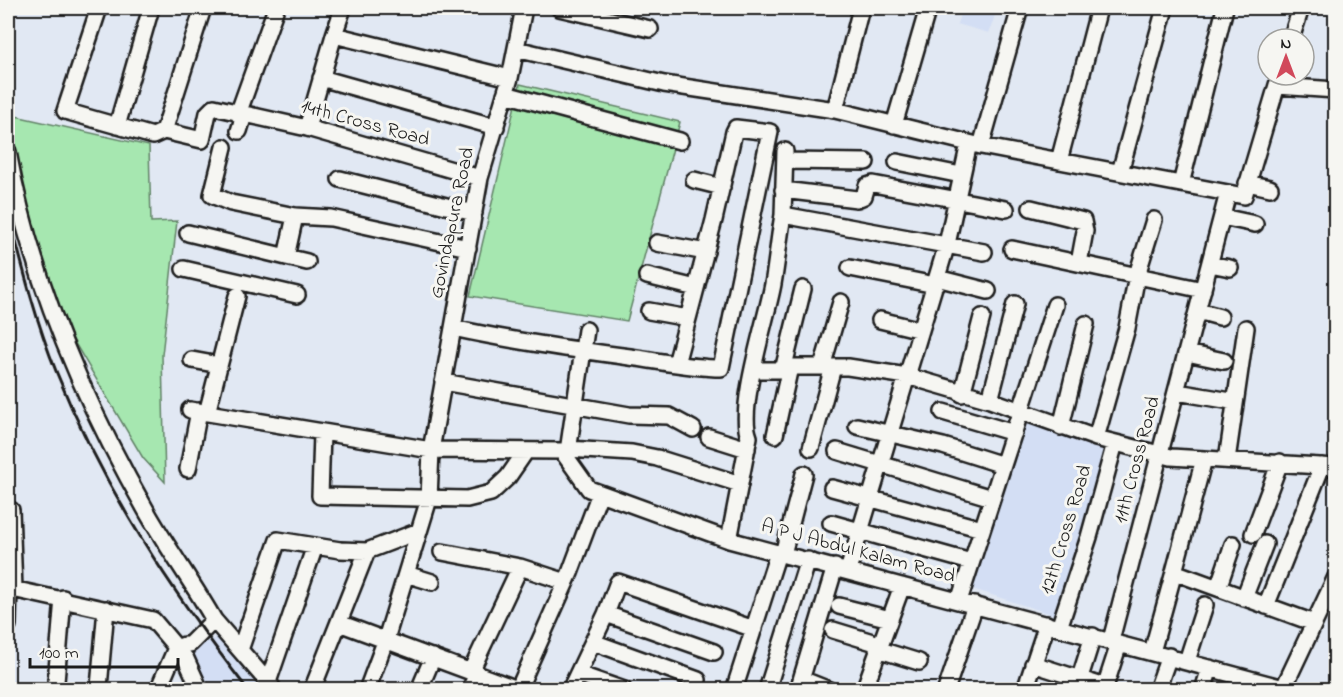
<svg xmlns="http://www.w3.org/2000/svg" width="1343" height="697" font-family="'Indie Flower',sans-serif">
<rect width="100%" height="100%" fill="#e1e8f3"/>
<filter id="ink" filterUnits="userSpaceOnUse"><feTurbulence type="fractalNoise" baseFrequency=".0167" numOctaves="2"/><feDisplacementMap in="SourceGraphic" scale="12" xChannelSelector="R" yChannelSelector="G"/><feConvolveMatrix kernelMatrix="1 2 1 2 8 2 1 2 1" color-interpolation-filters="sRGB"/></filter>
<g filter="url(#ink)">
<path fill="#d3def4" d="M 962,8 L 996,12 L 989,33 L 957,24 Z
M 1023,420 L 1108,447 L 1054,615 L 970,588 Z
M 218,636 L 266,689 L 206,689 L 185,654 Z"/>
<path fill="#a6e7b0" stroke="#618266" stroke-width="1.5" d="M 520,84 L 680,122 L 627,321 L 470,296 Z
M 11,115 L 149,146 L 151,222 L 177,221 L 162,355 L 165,482 L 143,458 L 60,318 L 14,170 Z"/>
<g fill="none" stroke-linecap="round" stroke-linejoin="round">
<defs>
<path id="minor" d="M 99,8 L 65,111 L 153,136 L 164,131
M 203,8 L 164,131 L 202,140 L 208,113 L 214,107 L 307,128 L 480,178
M 343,8 L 334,35 L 510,78
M 559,8 L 650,29
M 1291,39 L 1301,8
M 516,49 L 664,84 L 835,110 L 981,146 L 1244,196 L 1280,75
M 321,78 L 496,127
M 1277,86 L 1336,90
M 505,94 L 680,141
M 835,110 L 861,8
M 238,114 L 276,8
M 894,125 L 928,8
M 117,126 L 151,8
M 307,128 L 334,35
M 239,131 L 244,115
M 981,146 L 1020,8
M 224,147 L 212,195 L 231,203 L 295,216 L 331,218 L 468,248
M 785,151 L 783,215 L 984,252
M 8,152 C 31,279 83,400 147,512 C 168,549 193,583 214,620
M 785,161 L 866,162
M 1059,161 L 1099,8
M 897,162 L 961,175
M 1120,172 L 1165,8
M 340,179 L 474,213
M 694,180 L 722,187
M 1247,183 L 1270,188
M 1181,184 L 1225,8
M 783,190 L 857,199 L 864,196 L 867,186 L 873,184 L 1006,209
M 1031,208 L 1083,221 L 1085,231 L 1079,263
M 1222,217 L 1255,224
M 188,233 L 307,262
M 657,243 L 706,252
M 1012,249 L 1203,290
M 286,257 L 295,216
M 1210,264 L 1230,268
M 850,268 L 935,285
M 184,269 L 297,295
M 647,276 L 696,288
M 937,278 L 988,291
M 649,311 L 688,318
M 1198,311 L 1220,317
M 880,320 L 921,330
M 453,328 C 512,341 570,349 630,357 C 660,361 690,368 721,368 L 770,132 L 736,128 L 734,132 L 714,220 L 676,364
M 1187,353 L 1224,361
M 192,360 L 219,365
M 822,367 L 841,302
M 753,370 L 783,370 L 790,367 L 848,367 L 907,376 L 990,400 L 1096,438 L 1171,457 L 1336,467
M 783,370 L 803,289
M 443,382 L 629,415 L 669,416 L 693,429
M 1177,392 L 1231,401
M 962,394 L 982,317
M 990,400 L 1015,304
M 190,410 L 431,450 L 562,451 L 589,489 L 729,540 L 1291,690
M 943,412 L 1014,433
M 207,413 L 237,296
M 857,426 L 943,446 L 1003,465
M 1061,427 L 1086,324
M 322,433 L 320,496 L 467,499 L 491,493 L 508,477 L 526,451
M 775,435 L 790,367
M 709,437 L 747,449
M 1096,438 L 1127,328 L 1137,275 L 1154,220
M 811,448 L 833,367
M 568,449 L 632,453 L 657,458 L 740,484
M 837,451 L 992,498
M 567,458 L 586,330
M 1204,459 L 1174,572 L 1314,623
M 1227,460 L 1246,328
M 188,469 L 199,411
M 832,488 L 982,529
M 11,510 L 14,589
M 831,523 L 971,562
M 1253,534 L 1280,462
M 729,540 L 749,437 C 737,408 767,318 773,284 C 777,261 779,238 783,215
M 442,552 L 520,567 L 566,582
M 783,554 L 804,474
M 848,571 L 947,244 L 969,143
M 406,574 L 432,582
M 8,588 L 153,620 L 186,659 L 200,690
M 1218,588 L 1233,544
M 1244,598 L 1265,544
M 959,601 L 1055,305
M 839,606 L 890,619
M 1266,606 L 1322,466
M 606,614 L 618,582 L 754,629
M 339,623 L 520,690
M 8,625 L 9,588
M 1059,628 L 1089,537 L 1115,443
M 833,630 L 879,644
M 1111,640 L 1228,193
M 593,642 L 698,680
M 190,644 L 214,620 L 272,687
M 877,649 L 919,662
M 240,650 L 278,540 L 340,550 L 367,551
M 1152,652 L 1174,572
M 1187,661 L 1205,605
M 1033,664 L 1105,687
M 471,671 L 520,567
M 578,674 L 624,690
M 56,682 L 63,598
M 268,682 L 315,546
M 809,682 L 829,690
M 99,687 L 106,609
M 1284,687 L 1336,577
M 158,690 L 176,648 L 184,645
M 312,690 L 367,551 L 419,531
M 367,690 L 386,639 L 429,499 L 431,450 L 480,178 L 510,78 L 524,8
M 419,690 L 433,657
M 470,690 L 477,673
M 518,690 L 570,573 L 600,493
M 570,690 L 606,614 L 714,652
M 734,690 L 778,553
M 767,690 L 808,560
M 798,690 L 835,567
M 864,690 L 902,586
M 946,690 L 975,605
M 1025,690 L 1047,624
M 1076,690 L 1093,636
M 1104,690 L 1119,644
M 1157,690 L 1169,656
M 1203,690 L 1210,668"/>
</defs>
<use href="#minor" stroke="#1c1c1c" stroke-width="20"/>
<use href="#minor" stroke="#f6f6f2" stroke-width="15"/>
<path stroke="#1c1c1c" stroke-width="3" d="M 8,210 C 22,265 35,319 56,371 C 103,488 171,591 248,690"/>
</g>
</g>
<g text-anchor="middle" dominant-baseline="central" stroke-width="6" stroke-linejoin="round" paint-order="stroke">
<g font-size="20" fill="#1c1c1c" stroke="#f6f6f2">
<text transform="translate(365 124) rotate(15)">14th Cross Road</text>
<text transform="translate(453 223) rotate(-78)">Govindapura Road</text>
<text transform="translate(1138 460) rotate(-75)">11th Cross Road</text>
<text transform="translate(1067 530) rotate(-73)">12th Cross Road</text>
<text transform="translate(858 552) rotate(15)">A P J Abdul Kalam Road</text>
</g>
</g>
<rect width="1343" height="697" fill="none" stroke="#f6f6f2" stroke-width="30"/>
<rect x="15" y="15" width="1313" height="667" fill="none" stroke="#1c1c1c" stroke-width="2" filter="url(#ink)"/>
<g transform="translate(1286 57)"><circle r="28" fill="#f6f6f2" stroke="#9f9f9c" stroke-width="1.5"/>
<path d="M0-4.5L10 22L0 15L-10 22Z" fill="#d1495b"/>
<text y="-9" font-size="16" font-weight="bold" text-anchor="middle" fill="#1c1c1c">N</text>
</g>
<path d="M30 658v9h148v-9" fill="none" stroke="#1c1c1c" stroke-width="3"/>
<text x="39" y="658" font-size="18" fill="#1c1c1c" stroke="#f6f6f2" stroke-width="4.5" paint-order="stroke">100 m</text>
</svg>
